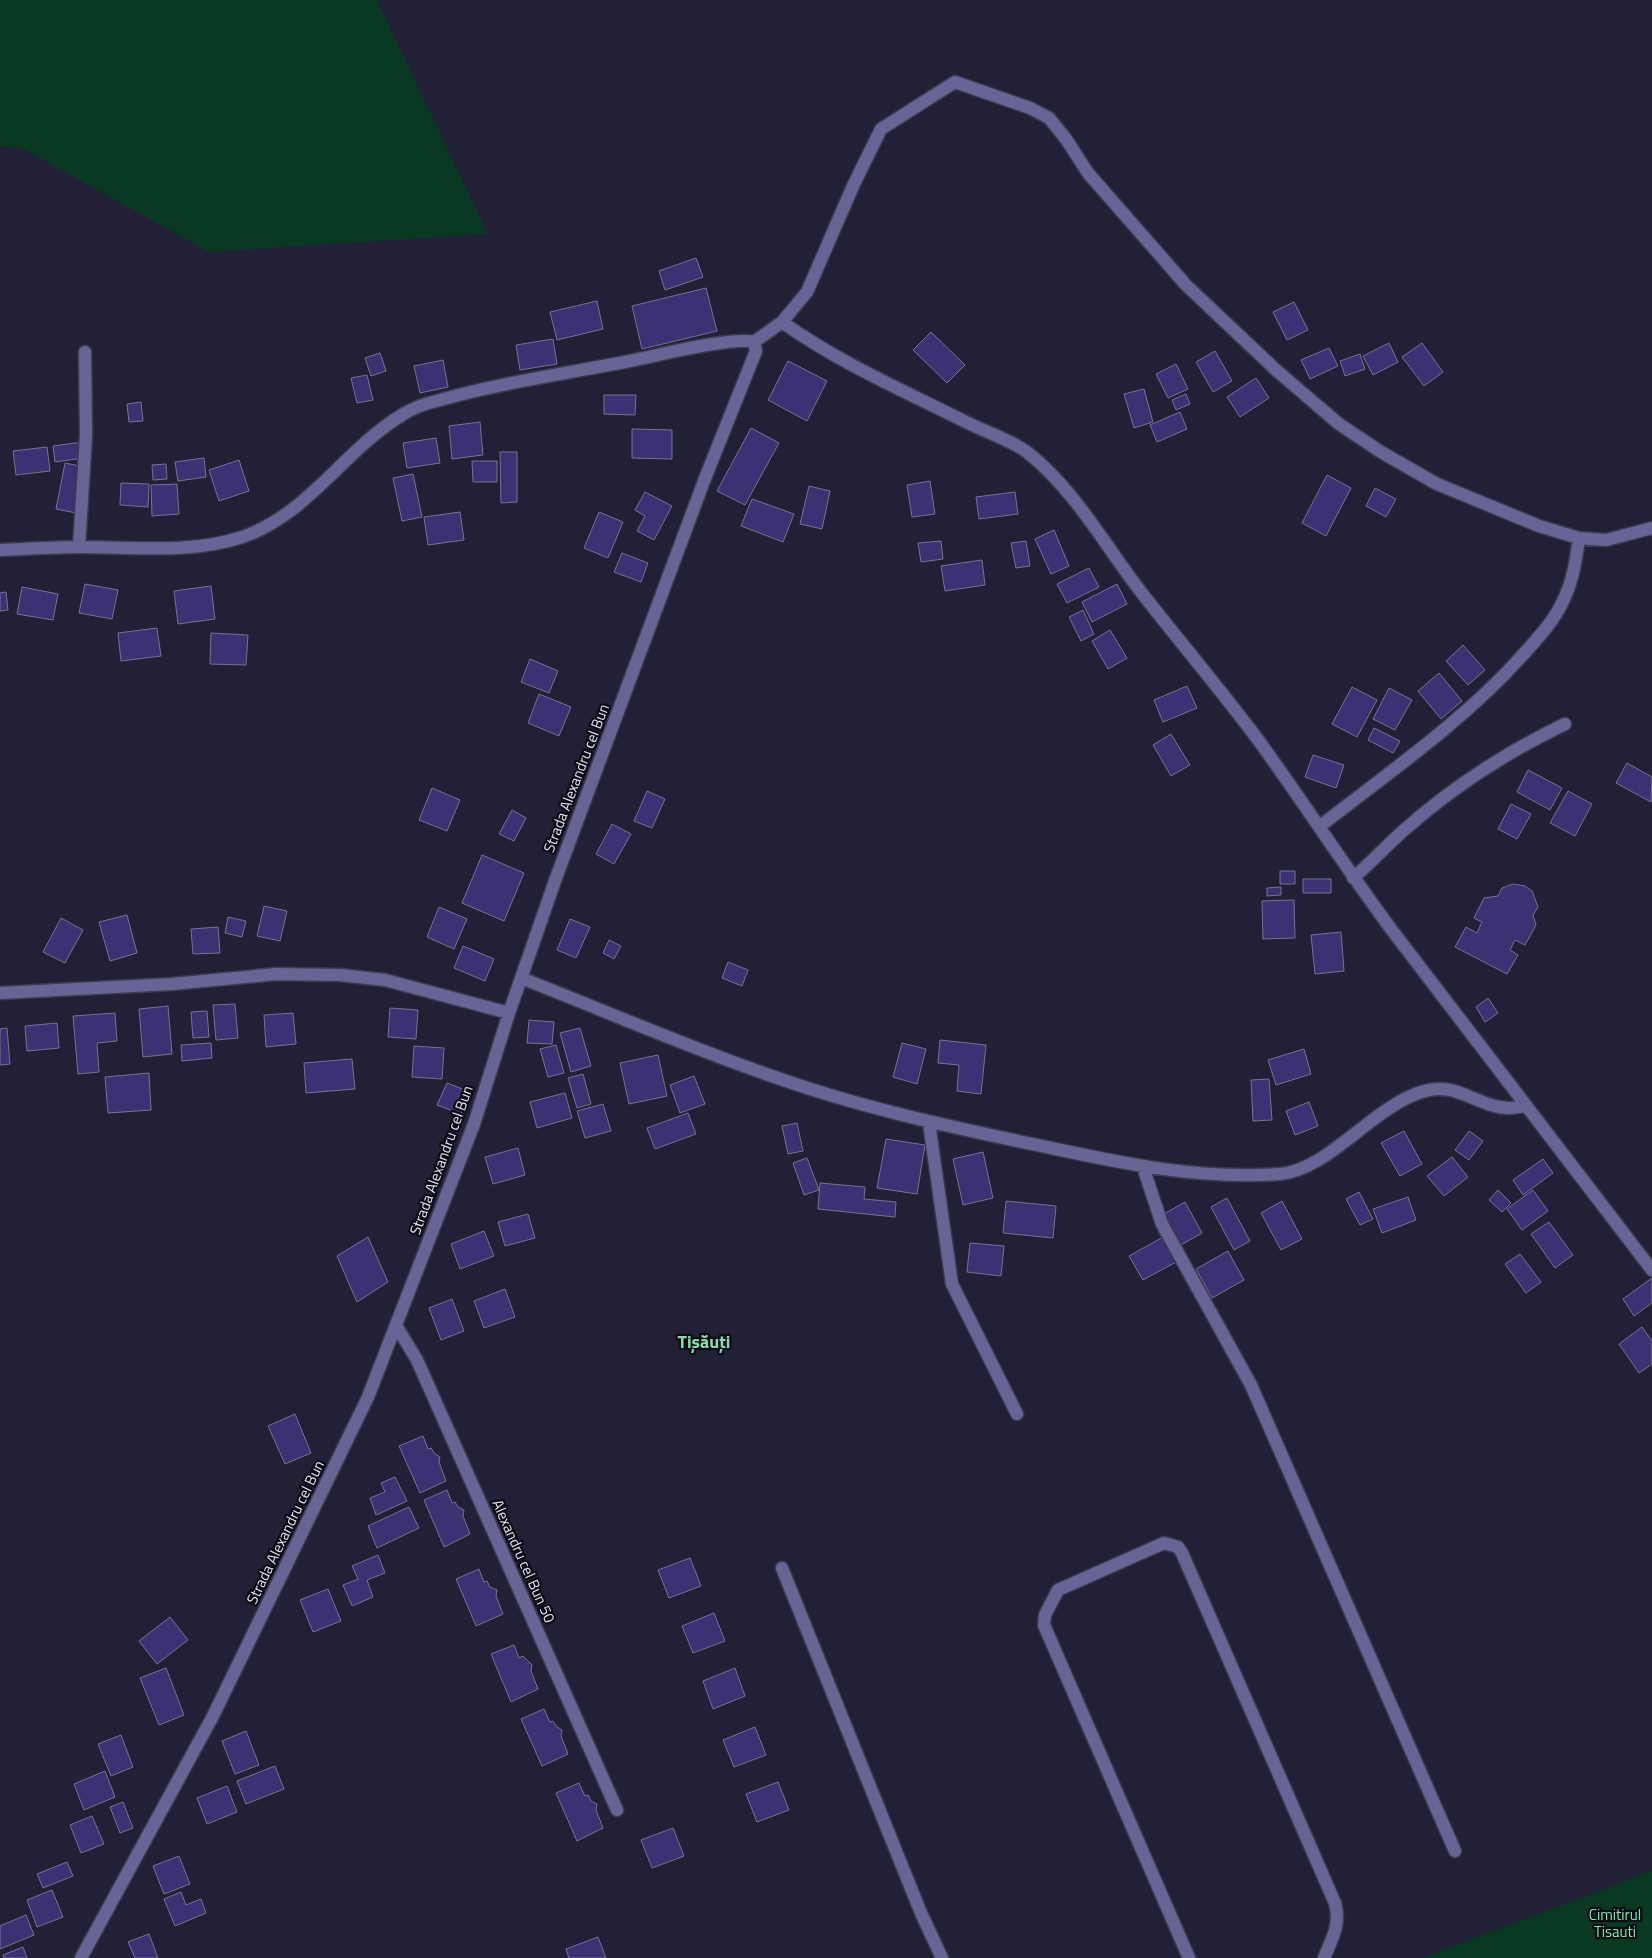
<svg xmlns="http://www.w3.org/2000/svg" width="1652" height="1958" font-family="'Titillium Web',sans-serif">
<rect width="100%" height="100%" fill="#222037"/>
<path fill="#093922" d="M 0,0 L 377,0 L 488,234 L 209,252 L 24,149 L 0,146 Z
M 1652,1871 L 1652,1958 L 1423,1958 Z"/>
<path fill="#3b3173" stroke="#757490" d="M 696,258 L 703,277 L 665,290 L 659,271 Z
M 706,288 L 717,331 L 642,349 L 632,306 Z
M 597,301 L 603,329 L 557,340 L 550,312 Z
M 1294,302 L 1308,330 L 1287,340 L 1273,312 Z
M 931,332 L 965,365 L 947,383 L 913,350 Z
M 553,339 L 557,364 L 520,370 L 516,345 Z
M 1389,343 L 1398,362 L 1373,375 L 1363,356 Z
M 1422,343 L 1443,372 L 1424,386 L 1402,357 Z
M 1329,348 L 1338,366 L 1310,379 L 1301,360 Z
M 1215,351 L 1232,381 L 1213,392 L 1196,362 Z
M 380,353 L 386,371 L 371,376 L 365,358 Z
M 1360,354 L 1365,369 L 1345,376 L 1340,361 Z
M 443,360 L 448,387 L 420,393 L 414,366 Z
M 788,361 L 827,381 L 807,421 L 768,400 Z
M 1176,364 L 1188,389 L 1168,398 L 1156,374 Z
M 367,375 L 373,400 L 357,403 L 351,378 Z
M 1256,378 L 1269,398 L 1240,417 L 1227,397 Z
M 1144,389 L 1153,422 L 1134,428 L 1124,394 Z
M 1186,394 L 1190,404 L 1176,410 L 1172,400 Z
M 604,395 L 636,395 L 635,415 L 604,414 Z
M 141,402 L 143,421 L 129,422 L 127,404 Z
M 1180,412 L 1187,429 L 1157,442 L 1150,425 Z
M 480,422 L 483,455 L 452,459 L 449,426 Z
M 751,428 L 779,443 L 745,505 L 717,491 Z
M 632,429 L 672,430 L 672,459 L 632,458 Z
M 436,438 L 440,463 L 407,468 L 403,443 Z
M 83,442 L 84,458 L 55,462 L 53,446 Z
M 47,447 L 50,471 L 16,475 L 13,451 Z
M 500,452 L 517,452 L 517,502 L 501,503 Z
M 204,458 L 206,477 L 178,481 L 175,462 Z
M 239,460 L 249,491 L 219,501 L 209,470 Z
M 472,461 L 497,461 L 497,482 L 473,482 Z
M 65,463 L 85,467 L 76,513 L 56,509 Z
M 166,464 L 167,479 L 153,480 L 152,465 Z
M 413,474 L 422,517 L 402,521 L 393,478 Z
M 1327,475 L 1351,488 L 1326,536 L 1302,523 Z
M 930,481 L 935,514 L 912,517 L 907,485 Z
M 121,483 L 149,484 L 148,507 L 120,505 Z
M 177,484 L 179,514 L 152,516 L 151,485 Z
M 809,486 L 830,491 L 822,529 L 800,524 Z
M 1375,488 L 1396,499 L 1386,517 L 1366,506 Z
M 645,492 L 672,506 L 654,540 L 637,531 L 645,516 L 635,510 Z
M 1015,492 L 1018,514 L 979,519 L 976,497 Z
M 752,499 L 794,514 L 783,542 L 741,526 Z
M 460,512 L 464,540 L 428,545 L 424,517 Z
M 599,512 L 623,522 L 608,558 L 584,548 Z
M 1054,530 L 1069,566 L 1051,574 L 1035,539 Z
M 941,541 L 943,559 L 921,562 L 918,543 Z
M 1026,541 L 1030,566 L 1016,568 L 1011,543 Z
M 622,553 L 648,563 L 641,582 L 614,572 Z
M 982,560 L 985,585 L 945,591 L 941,566 Z
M 1089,568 L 1099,587 L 1067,603 L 1057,584 Z
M 85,584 L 118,590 L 112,619 L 79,613 Z
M 1117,584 L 1127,604 L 1092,622 L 1082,602 Z
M 211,586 L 215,619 L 178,624 L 174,591 Z
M 22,587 L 58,594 L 53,620 L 17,614 Z
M 6,592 L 8,610 L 0,611 L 0,593 Z
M 1083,610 L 1094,634 L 1081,641 L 1069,617 Z
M 157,628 L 161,656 L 121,661 L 118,633 Z
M 1110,630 L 1127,658 L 1108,669 L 1092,641 Z
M 211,633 L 248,635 L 246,665 L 210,664 Z
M 1463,645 L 1485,670 L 1468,685 L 1446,661 Z
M 530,659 L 558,671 L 549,693 L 521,682 Z
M 1439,673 L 1462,701 L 1441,719 L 1418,691 Z
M 1187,686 L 1197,708 L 1163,722 L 1154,700 Z
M 1352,687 L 1377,700 L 1357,737 L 1332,724 Z
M 1389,688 L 1412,700 L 1395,730 L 1373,719 Z
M 539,694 L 571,707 L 559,736 L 528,723 Z
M 1374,728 L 1400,741 L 1393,753 L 1368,740 Z
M 1171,734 L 1190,765 L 1171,776 L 1153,745 Z
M 1313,755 L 1344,765 L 1336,788 L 1305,777 Z
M 1627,763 L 1652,777 L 1651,802 L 1616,783 Z
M 1528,770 L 1562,788 L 1550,810 L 1517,792 Z
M 432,788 L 460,800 L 447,831 L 419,820 Z
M 647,791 L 665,799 L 652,828 L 634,821 Z
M 1568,791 L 1592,804 L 1575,836 L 1550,823 Z
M 1511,804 L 1531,814 L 1517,839 L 1498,829 Z
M 512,810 L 526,818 L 514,841 L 499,834 Z
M 612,824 L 631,834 L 614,864 L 596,854 Z
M 482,855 L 524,873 L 504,921 L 462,903 Z
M 1280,871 L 1295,871 L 1295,884 L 1280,884 Z
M 1303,879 L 1331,879 L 1331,893 L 1303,893 Z
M 1513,884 L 1525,886 L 1532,891 L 1538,907 L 1533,915 L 1536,925 L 1525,945 L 1515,940 L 1510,950 L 1518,955 L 1507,974 L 1455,947 L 1466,927 L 1477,933 L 1482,922 L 1474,918 L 1484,898 L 1498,896 L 1502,888 Z
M 1281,887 L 1281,895 L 1267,896 L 1267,888 Z
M 1294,900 L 1295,938 L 1263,939 L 1262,901 Z
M 264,906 L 287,911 L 280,941 L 257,936 Z
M 439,907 L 467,919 L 454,949 L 427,937 Z
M 127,915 L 137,953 L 110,961 L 99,922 Z
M 228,917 L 246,921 L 242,937 L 225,933 Z
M 61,918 L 83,930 L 65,963 L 43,952 Z
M 570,919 L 590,927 L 576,958 L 557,950 Z
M 218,927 L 220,953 L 193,954 L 191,929 Z
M 1341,932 L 1344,971 L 1315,974 L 1311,935 Z
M 609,940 L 621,946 L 614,959 L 603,953 Z
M 463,946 L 494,959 L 485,981 L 454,968 Z
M 728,962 L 748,970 L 742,986 L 722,978 Z
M 1488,998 L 1498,1013 L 1485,1022 L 1476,1007 Z
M 235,1004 L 238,1038 L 216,1040 L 213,1005 Z
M 168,1006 L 172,1054 L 143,1057 L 139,1009 Z
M 390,1008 L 418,1010 L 416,1039 L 388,1037 Z
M 207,1011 L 209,1037 L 193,1038 L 191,1012 Z
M 115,1013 L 117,1041 L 97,1043 L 99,1072 L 78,1074 L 73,1016 Z
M 293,1013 L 296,1044 L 266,1047 L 264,1015 Z
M 529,1020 L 554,1022 L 552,1044 L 527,1043 Z
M 57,1023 L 59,1048 L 27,1051 L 25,1026 Z
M 7,1028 L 10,1064 L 0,1065 L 0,1029 Z
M 580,1028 L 591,1066 L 571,1072 L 560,1033 Z
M 940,1040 L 986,1045 L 981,1094 L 957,1091 L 959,1065 L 938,1063 Z
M 211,1043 L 212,1058 L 182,1061 L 181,1045 Z
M 902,1043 L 926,1049 L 917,1084 L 893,1077 Z
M 556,1045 L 564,1073 L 548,1077 L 540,1049 Z
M 414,1046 L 444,1048 L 442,1079 L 412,1077 Z
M 1304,1049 L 1311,1074 L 1276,1085 L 1268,1060 Z
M 658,1055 L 667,1096 L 629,1104 L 620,1063 Z
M 352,1059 L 355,1089 L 306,1093 L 304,1063 Z
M 149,1073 L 151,1110 L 108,1113 L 105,1077 Z
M 583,1074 L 591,1104 L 577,1108 L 568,1078 Z
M 694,1076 L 705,1104 L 680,1113 L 670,1085 Z
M 1269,1079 L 1272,1120 L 1253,1121 L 1251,1080 Z
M 447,1083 L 470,1092 L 461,1114 L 437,1105 Z
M 565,1093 L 572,1118 L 537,1128 L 530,1102 Z
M 1309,1102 L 1318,1126 L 1295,1135 L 1286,1111 Z
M 603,1104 L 611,1131 L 585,1138 L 577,1111 Z
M 688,1113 L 696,1134 L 655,1149 L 647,1128 Z
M 797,1123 L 803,1151 L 788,1154 L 782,1126 Z
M 1404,1131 L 1422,1164 L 1400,1176 L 1381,1143 Z
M 1469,1131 L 1483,1141 L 1469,1160 L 1455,1150 Z
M 886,1139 L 925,1145 L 917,1194 L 877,1188 Z
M 518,1148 L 525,1175 L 493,1184 L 485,1157 Z
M 983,1152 L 993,1198 L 963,1205 L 953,1159 Z
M 1452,1157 L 1468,1177 L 1444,1196 L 1427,1176 Z
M 807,1158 L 819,1190 L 804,1195 L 793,1163 Z
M 1543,1159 L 1553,1173 L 1523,1195 L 1513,1180 Z
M 820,1183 L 865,1187 L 864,1199 L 896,1202 L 895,1217 L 818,1209 Z
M 1498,1190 L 1511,1203 L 1502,1212 L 1489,1200 Z
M 1533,1190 L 1548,1211 L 1522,1230 L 1507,1209 Z
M 1359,1192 L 1373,1219 L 1360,1225 L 1346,1199 Z
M 1408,1197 L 1416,1220 L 1382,1233 L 1373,1209 Z
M 1227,1198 L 1250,1241 L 1234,1250 L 1211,1207 Z
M 1006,1201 L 1056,1206 L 1053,1238 L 1003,1233 Z
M 1282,1201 L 1302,1239 L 1281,1250 L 1261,1213 Z
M 1185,1202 L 1202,1233 L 1179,1246 L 1162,1215 Z
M 528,1214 L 535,1238 L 505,1246 L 498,1222 Z
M 1549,1222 L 1573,1255 L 1555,1268 L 1531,1234 Z
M 484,1231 L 494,1256 L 460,1269 L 451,1244 Z
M 1165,1236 L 1178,1261 L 1143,1280 L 1129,1256 Z
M 368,1237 L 388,1282 L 357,1302 L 337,1256 Z
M 970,1243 L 1004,1246 L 1001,1276 L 967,1272 Z
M 1228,1251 L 1244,1280 L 1212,1298 L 1196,1269 Z
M 1520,1254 L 1541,1282 L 1526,1293 L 1505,1264 Z
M 1652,1278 L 1652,1303 L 1634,1316 L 1623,1299 Z
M 505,1289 L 515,1317 L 484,1328 L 474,1301 Z
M 452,1299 L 464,1331 L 441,1340 L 429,1308 Z
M 1642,1327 L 1652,1341 L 1652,1364 L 1639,1373 L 1619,1344 Z
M 295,1414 L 311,1453 L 285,1464 L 268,1426 Z
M 423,1436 L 428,1449 L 431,1448 L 434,1453 L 440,1457 L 439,1462 L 446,1481 L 420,1493 L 399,1446 Z
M 395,1477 L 407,1501 L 376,1515 L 370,1498 L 385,1492 L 381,1483 Z
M 447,1490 L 452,1503 L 455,1502 L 458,1507 L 464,1510 L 463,1516 L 470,1534 L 444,1547 L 424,1500 Z
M 409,1507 L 419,1528 L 377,1548 L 368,1526 Z
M 378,1555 L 385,1573 L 367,1580 L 373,1597 L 352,1606 L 343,1585 L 358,1579 L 352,1566 Z
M 690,1558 L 701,1586 L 669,1598 L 658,1570 Z
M 479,1569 L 484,1582 L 487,1581 L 490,1587 L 497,1590 L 496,1596 L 503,1614 L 476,1626 L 456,1579 Z
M 328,1589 L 341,1621 L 313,1632 L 300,1600 Z
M 714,1613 L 725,1641 L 693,1653 L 682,1626 Z
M 170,1617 L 188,1640 L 157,1664 L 139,1641 Z
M 514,1645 L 519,1658 L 523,1656 L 532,1665 L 531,1671 L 538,1689 L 511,1702 L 491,1654 Z
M 166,1668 L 184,1715 L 159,1725 L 140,1678 Z
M 735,1668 L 745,1696 L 713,1709 L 703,1681 Z
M 544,1709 L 550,1722 L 553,1721 L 556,1726 L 562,1730 L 561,1736 L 568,1754 L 542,1766 L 521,1719 Z
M 755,1727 L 766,1755 L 734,1767 L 723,1740 Z
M 246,1731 L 259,1765 L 235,1774 L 222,1741 Z
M 121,1735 L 133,1767 L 111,1776 L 98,1744 Z
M 275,1766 L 284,1789 L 246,1804 L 237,1781 Z
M 105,1771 L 115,1797 L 84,1810 L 74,1784 Z
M 778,1782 L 789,1810 L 757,1822 L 746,1794 Z
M 579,1783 L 585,1796 L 588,1795 L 591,1801 L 597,1804 L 596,1810 L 603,1828 L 577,1841 L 556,1793 Z
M 227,1786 L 237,1812 L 207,1824 L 197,1798 Z
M 123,1802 L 133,1828 L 120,1833 L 110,1807 Z
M 92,1816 L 104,1844 L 81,1853 L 70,1825 Z
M 673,1828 L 684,1856 L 652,1868 L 641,1840 Z
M 179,1856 L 190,1884 L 164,1894 L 153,1866 Z
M 67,1862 L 73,1876 L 43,1888 L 37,1874 Z
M 52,1890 L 63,1917 L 37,1927 L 27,1900 Z
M 181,1892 L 186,1905 L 201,1899 L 206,1913 L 175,1926 L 164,1899 Z
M 26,1915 L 34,1935 L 0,1949 L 0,1926 Z
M 149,1934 L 158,1958 L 135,1958 L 128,1942 Z
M 598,1937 L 606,1958 L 569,1958 L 566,1949 Z
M 23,1947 L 27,1958 L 4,1958 L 3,1955 Z"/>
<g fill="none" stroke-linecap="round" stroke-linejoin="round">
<defs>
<path id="minor" d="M 782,322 C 838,362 902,390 964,421 C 983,431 1011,440 1027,452 C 1075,490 1104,544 1141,592 C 1180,642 1221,690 1259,741 C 1304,803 1345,867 1391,929 L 1652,1270
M 754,342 L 782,322 L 807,292 L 853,186 L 881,129 L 955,82 L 1030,108 L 1049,118 L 1066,139 L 1088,173 L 1186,285 L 1276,370 L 1339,424 L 1381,452 L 1437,484 L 1539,526 L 1579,538 L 1606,540 L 1652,528
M 79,547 L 86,435 L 85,352
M 0,550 C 27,549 54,547 81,547 C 134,547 192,554 242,537 C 308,515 344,450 402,415 C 414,407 427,403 440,400 C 503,382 570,373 635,360 C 659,355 735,336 754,342
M 1319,827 C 1388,773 1461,723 1520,658 C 1536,640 1553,623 1563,601 C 1573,581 1576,560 1579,538
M 1353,878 C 1371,863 1386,846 1403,831 C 1451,788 1507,752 1565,724
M 521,978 C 603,1010 685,1046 769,1075 C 858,1107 950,1127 1042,1146 C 1120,1163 1200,1180 1280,1174 C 1328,1170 1372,1108 1421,1092 C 1456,1080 1477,1107 1508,1108 C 1514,1108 1519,1107 1524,1106
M 0,993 L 172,984 L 276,974 L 340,975 L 385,980 L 509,1013
M 929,1123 L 952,1284 L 1017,1414
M 1143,1167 L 1162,1224 L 1251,1385 L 1455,1851
M 397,1327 L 417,1360 L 617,1810
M 782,1568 L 921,1913 L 942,1958
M 81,1958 L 213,1716 L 368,1397 L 474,1124 L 509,1013 L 556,878 L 704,481 L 756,351 L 754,342
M 1189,1958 L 1044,1625 L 1045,1615 L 1058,1590 L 1164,1543 L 1178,1547 L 1182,1553 L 1335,1903 C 1341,1924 1332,1939 1324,1958"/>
</defs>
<use href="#minor" stroke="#3d3b51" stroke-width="15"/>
<use href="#minor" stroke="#686596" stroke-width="12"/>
</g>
<g text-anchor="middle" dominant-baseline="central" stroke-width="4.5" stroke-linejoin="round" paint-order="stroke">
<g font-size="15" fill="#e4e4f4" stroke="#0c0b16">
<text transform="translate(576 778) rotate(-69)">Strada Alexandru cel Bun</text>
<text transform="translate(441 1160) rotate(-70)">Strada Alexandru cel Bun</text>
<text transform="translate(285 1532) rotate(-64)">Strada Alexandru cel Bun</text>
<text transform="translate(524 1561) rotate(66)">Alexandru cel Bun 50</text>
</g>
<g font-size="15" fill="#7aedae" stroke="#0c0b16">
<text x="1615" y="1914">Cimitirul<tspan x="1615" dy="17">Tisauti</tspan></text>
</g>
<g font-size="18" font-weight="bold" fill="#8bd8ab" stroke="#0c0b16">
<text x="704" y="1341">Tișăuți</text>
</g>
</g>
</svg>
